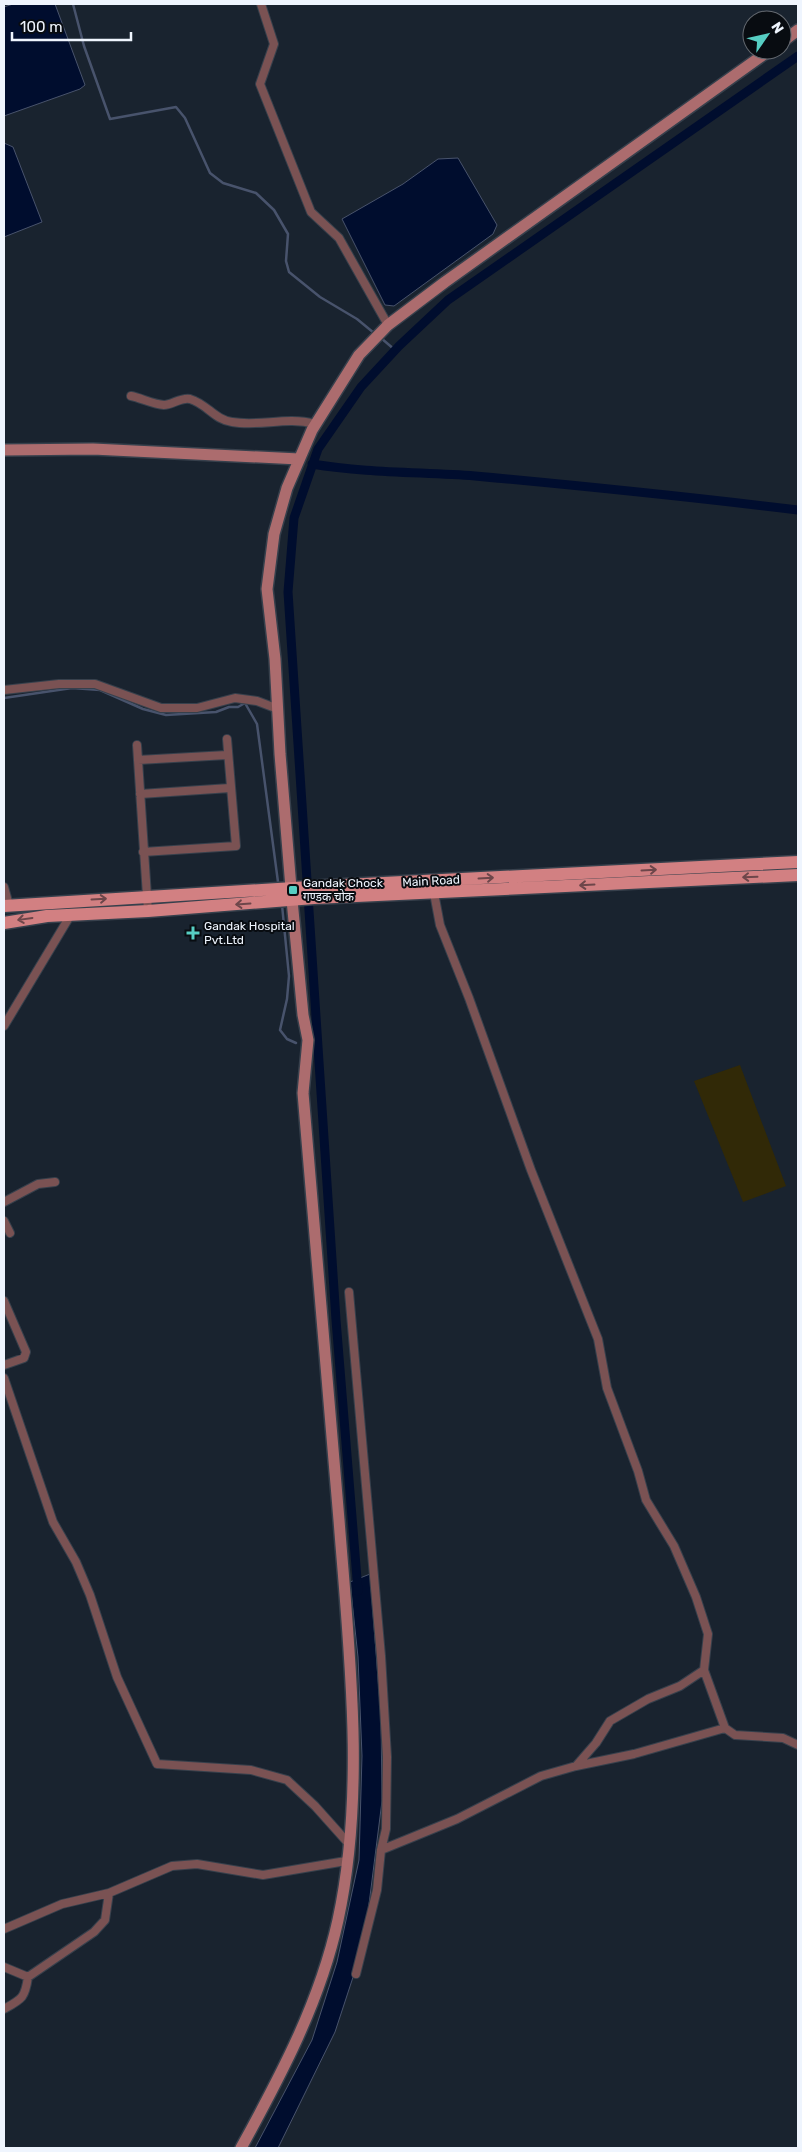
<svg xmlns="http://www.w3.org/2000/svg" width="802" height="2152" font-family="Rubik,'Noto Sans Devanagari',sans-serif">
<rect width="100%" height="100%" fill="#19232f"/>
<path fill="#312907" d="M 740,1065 L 786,1186 L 743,1202 L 694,1081 Z"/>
<path fill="#000d2e" stroke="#48536c" d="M 13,4 L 55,4 L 85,85 L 80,89 L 4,116 L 4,7 Z
M 4,143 L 13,147 L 42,222 L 4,237 Z
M 458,158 L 497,225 L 493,234 L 394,306 L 385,305 L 342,219 L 403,184 L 438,159 Z
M 370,1574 L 381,1717 L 382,1801 L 368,1912 L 357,1965 L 335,2032 L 278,2148 L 255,2148 L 312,2040 L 337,1962 L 359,1860 L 362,1756 L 358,1657 L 350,1582 Z"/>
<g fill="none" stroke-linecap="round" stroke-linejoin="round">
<path stroke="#48536c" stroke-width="2.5" d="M 73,4 L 84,46 L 110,119 L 176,107 L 185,118 L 210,173 L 223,183 L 256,193 L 274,210 L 288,234 L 286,261 L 289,272 L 320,297 L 357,319 L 374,333
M 381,338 L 395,350
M 4,698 L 72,688 L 100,690 L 143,709 L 166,715 L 216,712 L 229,707 L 238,707 L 245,703 L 257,724 L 278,882
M 282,905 L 289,976 L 287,999 L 280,1030 L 287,1039 L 296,1043"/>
<path stroke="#000d2e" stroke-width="9" d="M 312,464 C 366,473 421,472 475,476 C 583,486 690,497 798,510
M 358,1591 L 336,1320 L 288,592 L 294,518 L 318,449 L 361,387 L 399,346 L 448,300 L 798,56"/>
<defs>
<path id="street" d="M 261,4 L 274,44 L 260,84 L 311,212 L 339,238 L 388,325
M 131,396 C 141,398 153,404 164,405 C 172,405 181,397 190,399 C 207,404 215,420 232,422 C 261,427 286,416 315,424
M 4,690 L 59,684 L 95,684 L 161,708 L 197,708 L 235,698 L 257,701 L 278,709
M 137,745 L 148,911
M 138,760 L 227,755
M 140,794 L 230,788
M 143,852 L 236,846 L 227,739
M 4,887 L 9,905
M 434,893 L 440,925 L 469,998 L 531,1170 L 598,1339 L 607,1388 L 638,1471 L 646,1500 L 674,1546 L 696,1597 L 708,1634 L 704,1670 L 725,1728 L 735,1735 L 783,1738 L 798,1745
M 4,1026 L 70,916
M 4,1202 L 38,1184 L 55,1182
M 4,1221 L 10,1233
M 349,1292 L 381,1656 L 387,1757 L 386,1829 L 381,1850 L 377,1890 L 356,1974
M 4,1301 L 26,1352 L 24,1358 L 4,1365
M 4,1378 L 53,1522 L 76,1562 L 90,1595 L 117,1677 L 157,1764 L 251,1770 L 287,1780 L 315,1806 L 349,1844
M 576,1766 L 596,1743 L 610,1721 L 648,1699 L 680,1686 L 704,1670
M 381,1850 L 457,1819 L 541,1776 L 576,1766 L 634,1754 L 725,1728
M 4,1929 L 62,1904 L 109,1893 L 172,1866 L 197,1864 L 263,1875 L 346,1861
M 4,1967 L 28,1977
M 4,2009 C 22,1999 25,1998 28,1977 L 94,1932 L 105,1920 L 109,1893"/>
<path id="secondary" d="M 782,42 L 798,30
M 4,450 L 93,449 L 299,459
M 241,2148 C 281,2075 320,2002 338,1920 C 366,1791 349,1650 339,1520 C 327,1377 315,1235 303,1093 L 308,1040 L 303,1015 L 292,900 L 280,754 L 275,659 L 267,589 L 274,534 L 287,488 L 312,430 L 359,355 L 388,325 L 445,282 L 770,50"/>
<path id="primary" d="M 4,906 L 325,886 L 798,862
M 4,923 L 47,916 L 148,911 L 314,898 L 798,875"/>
</defs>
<use href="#street" stroke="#37404c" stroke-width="10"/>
<use href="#secondary" stroke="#37404c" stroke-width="14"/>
<use href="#primary" stroke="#37404c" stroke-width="15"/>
<use href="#street" stroke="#7a5253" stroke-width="8"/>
<use href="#secondary" stroke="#ac6c6e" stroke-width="11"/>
<use href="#primary" stroke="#d28082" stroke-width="12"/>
</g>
<defs><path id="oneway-shaft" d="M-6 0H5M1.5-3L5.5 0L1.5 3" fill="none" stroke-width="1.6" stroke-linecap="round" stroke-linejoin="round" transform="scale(1.25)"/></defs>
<g stroke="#6d464a">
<use href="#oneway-shaft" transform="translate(649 870) rotate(-3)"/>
<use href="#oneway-shaft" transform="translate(750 877) rotate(178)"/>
<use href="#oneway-shaft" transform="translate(486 878) rotate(-3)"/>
<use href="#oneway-shaft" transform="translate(587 885) rotate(177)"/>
<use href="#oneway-shaft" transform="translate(99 899) rotate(-3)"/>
<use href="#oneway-shaft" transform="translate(243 904) rotate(176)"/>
<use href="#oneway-shaft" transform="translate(25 919) rotate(172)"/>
</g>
<g fill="#56cec3" stroke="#080c11" stroke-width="2">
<rect x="288" y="885" width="10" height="10" rx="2.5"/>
<path d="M190.5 925.5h5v5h5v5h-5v5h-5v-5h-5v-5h5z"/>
</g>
<g text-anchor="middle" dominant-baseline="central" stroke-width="4" stroke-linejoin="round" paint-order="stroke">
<g font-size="12" fill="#eff5fe" stroke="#080c11">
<text transform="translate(431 881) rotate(-3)">Main Road</text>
</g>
<g font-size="12" fill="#eff5fe" stroke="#080c11" text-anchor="start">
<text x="303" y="883">Gandak Chock<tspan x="303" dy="14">गण्डक चोक</tspan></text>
<text x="204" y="926">Gandak Hospital<tspan x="204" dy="14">Pvt.Ltd</tspan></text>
</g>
</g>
<rect width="802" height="2152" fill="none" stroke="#eff5fe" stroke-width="10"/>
<g transform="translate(767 35) rotate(56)"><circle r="24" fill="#080c11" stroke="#646970"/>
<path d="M0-4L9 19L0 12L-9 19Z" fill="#56cec3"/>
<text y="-8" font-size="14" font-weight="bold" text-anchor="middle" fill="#eff5fe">N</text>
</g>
<path d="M12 32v8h119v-8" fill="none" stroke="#eff5fe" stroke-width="2.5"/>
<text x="20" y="32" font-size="15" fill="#eff5fe" stroke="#080c11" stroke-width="4" paint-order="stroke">100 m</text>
</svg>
